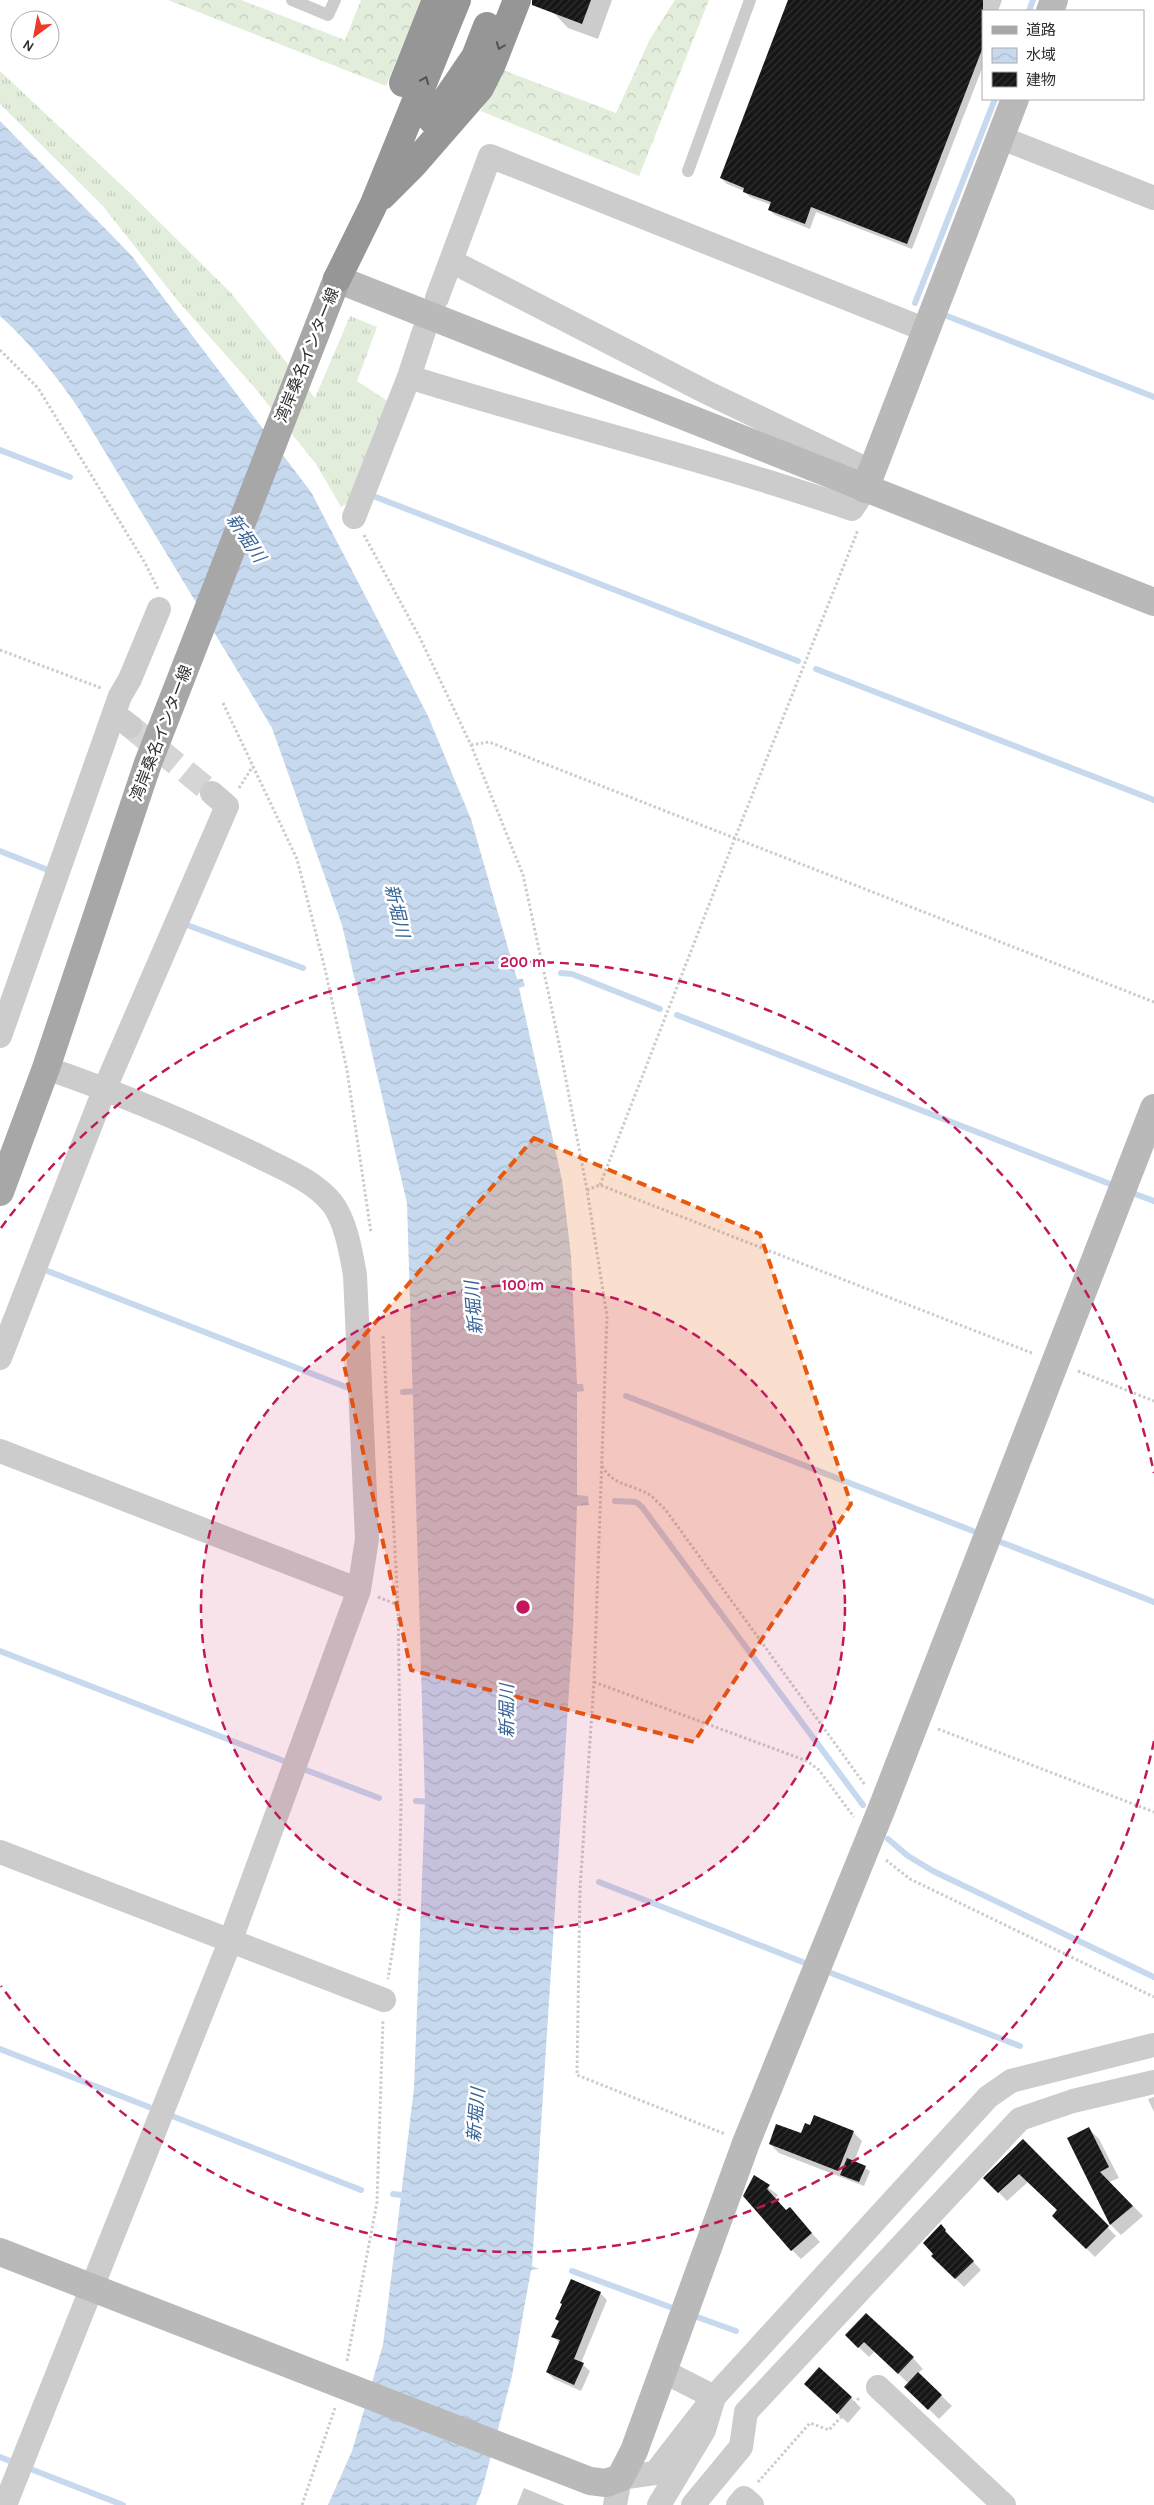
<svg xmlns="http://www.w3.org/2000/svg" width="1154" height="2505" font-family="Karla,'Noto Sans JP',sans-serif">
<defs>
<pattern id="grass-tufts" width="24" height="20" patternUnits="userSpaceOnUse" patternTransform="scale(1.25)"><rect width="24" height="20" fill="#e3eddc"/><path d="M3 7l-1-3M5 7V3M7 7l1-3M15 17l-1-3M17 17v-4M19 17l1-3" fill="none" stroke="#c3ccbd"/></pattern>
<pattern id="forest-crowns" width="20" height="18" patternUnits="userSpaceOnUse" patternTransform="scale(1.25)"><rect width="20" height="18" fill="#e3eddc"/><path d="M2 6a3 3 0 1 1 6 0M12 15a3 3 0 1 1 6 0" fill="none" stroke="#c3ccbd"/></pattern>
<pattern id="water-waves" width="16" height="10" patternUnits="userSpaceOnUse" patternTransform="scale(1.25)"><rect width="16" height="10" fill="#c7d9ee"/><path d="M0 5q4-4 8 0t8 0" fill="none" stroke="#abbbcc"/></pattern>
<pattern id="building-hatch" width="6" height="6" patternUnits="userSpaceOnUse" patternTransform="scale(1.25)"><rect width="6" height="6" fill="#161616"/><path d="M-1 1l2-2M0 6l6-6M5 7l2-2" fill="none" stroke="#303030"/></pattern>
</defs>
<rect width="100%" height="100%" fill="#fff"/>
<path fill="url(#grass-tufts)" d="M 0,71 L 131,194 L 231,293 L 315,398 L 350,316 L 377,327 L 357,381 L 389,402 L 349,502 L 341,507 L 316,464 L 254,387 L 178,301 L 102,205 L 0,104 Z"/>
<path fill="url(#forest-crowns)" d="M 168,0 L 241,0 L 345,40 L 361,0 L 421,0 L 386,86 Z
M 675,0 L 709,0 L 639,176 L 481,111 L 500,69 L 616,113 L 650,39 Z"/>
<path fill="url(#water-waves)" d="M 0,121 L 131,255 L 311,492 L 428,716 L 471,819 L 517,979 L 523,979 L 525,986 L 519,988 L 562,1180 L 571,1256 L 577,1384 L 583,1384 L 584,1391 L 577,1392 L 577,1495 L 588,1496 L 589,1505 L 577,1506 L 573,1628 L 532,2266 L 539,2269 L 531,2270 L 512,2376 L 482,2490 L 476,2505 L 328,2505 L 352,2451 L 383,2345 L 414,2088 L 425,1801 L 407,1203 L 342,925 L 272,728 L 79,409 C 55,374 31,344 0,316 Z"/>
<path fill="#0003" d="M 557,0 L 612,0 L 598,39 L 568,28 L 553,12 Z
M 790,0 L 1002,0 L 998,11 L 983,11 L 983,66 L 912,249 L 816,212 L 810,229 L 775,215 L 769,210 L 771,205 L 750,197 L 744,191 L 727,184 L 721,178 Z
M 1154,2097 L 1154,2112 L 1148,2099 Z
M 1089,2129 L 1099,2139 L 1119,2178 L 1109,2182 L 1143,2216 L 1121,2235 L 1111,2225 L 1069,2139 Z
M 853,2132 L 862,2141 L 854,2162 L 870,2171 L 864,2186 L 779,2153 L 770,2144 Z
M 1023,2141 L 1116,2236 L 1095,2257 L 1054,2216 L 1059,2210 L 1028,2182 L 1007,2201 L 985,2178 Z
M 754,2177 L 778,2195 L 775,2199 L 787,2212 L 798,2218 L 820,2242 L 801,2259 L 792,2250 Z
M 941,2226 L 981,2270 L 964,2287 L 933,2256 Z
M 600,2293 L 607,2300 L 581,2363 L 590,2371 L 581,2391 L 554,2379 L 547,2372 L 560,2343 L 553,2336 L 560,2322 L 557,2319 Z
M 846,2335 L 913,2358 L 923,2369 L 918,2373 L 952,2406 L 939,2419 L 916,2397 L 909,2384 L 875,2351 L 869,2357 Z
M 815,2394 L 851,2398 L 861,2408 L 848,2423 Z
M 524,2488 L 565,2505 L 517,2505 Z"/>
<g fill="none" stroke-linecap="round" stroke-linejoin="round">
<path stroke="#c7d9ee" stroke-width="6" d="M 1029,11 L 1033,0
M 915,303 L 995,99
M 947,316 L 1154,397
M 0,450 L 70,477
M 368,494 L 798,661
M 816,669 L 1154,800
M 0,851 L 48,870
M 187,925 L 303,968
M 561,973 L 572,974 L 660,1009
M 677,1015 L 1110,1184
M 1135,1194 L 1154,1201
M 45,1270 L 346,1387
M 403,1392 L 419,1391
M 626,1396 L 973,1531
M 615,1501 L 636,1502 L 642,1507 L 863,1805
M 998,1541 L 1154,1602
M 0,1651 L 284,1761
M 306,1770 L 379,1798
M 416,1801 L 432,1802
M 888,1839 L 908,1856 L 933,1871 L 1154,1977
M 599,1882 L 805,1963
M 831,1973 L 1020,2046
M 0,2049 L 149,2107
M 172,2116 L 361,2190
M 393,2194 L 409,2196
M 572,2271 L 670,2307
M 697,2317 L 736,2331
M 0,2457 L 10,2461
M 33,2470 L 123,2505"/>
</g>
<path fill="url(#building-hatch)" d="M 532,0 L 591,0 L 582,24 L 532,5 Z
M 788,0 L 983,0 L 983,47 L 907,244 L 811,207 L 805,224 L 768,210 L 771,202 L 743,192 L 744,188 L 720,178 Z
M 814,2115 L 854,2131 L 838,2171 L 769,2144 L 776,2124 L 801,2133 L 805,2123 L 810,2125 Z
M 1089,2127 L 1109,2167 L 1100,2172 L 1133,2206 L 1110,2225 L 1067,2138 Z
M 1023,2139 L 1109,2226 L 1086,2249 L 1052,2216 L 1057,2210 L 1019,2174 L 998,2193 L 983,2178 Z
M 847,2158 L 866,2166 L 859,2182 L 840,2175 Z
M 754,2175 L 770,2185 L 767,2189 L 786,2210 L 790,2207 L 812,2233 L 791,2251 L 743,2196 Z
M 941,2224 L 946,2230 L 945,2231 L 974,2261 L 955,2279 L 931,2256 L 933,2254 L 923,2243 Z
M 571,2279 L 601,2292 L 574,2359 L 584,2363 L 574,2385 L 546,2372 L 560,2340 L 551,2337 L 559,2321 L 555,2319 L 562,2304 L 560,2303 Z
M 866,2313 L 914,2357 L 898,2374 L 864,2342 L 858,2348 L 845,2335 Z
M 819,2367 L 852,2397 L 837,2414 L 804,2384 Z
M 918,2372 L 942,2395 L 928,2410 L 904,2387 Z"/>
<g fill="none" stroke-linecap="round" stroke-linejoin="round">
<path stroke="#d5d5d5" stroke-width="24" stroke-dasharray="24 12" stroke-linecap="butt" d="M 130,726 L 212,793"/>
<path stroke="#ccc" stroke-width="3" stroke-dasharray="2.5 2.5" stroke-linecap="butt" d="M 0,350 L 38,388 L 145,563 L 158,589
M 364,535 L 420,638 L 471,745 L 523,875 L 557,1033 L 587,1190 L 607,1316 L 594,1682 L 580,1889 L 577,2075 L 725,2134
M 0,650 L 101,688
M 223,703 L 297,859 L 325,969 L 347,1070 L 371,1233
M 471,745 L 489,742 L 1154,1002
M 239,788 L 253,766
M 600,1185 L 735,838 L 858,530
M 587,1190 L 600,1185 L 1032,1353
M 383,1336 L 398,1605
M 1078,1371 L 1154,1401
M 602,1466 C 613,1486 632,1484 650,1495 C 655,1499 660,1505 665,1509 L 865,1785
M 378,1597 L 398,1605 L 401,1805 L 399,1909 L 388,1979
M 594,1682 L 807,1761 L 819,1770 L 854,1817
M 938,1729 L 1154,1812
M 886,1860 L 910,1879 L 1154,1997
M 347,2361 L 377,2202 L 383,2020
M 758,2482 L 810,2423 L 829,2430 L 860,2397
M 302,2505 L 335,2408"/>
<path stroke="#ccc" stroke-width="12" d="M 292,0 L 328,15 L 335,0
M 688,171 L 750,0"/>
<path stroke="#ccc" stroke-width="24" d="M 999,137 L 1154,198
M 437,298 L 490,156 L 926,330
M 409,377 C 556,423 706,459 852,509 L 865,489 L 860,466 L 706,392 L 451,261
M 354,517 L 409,377 L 424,331
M 114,714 L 130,726
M 0,1036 L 120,696 L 130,679 L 159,609
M 0,1358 L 105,1088 L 227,806 L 212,793
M 0,1451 L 359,1590
M 0,1852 L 384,2000
M 878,2387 L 1004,2505
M 5,2505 L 230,1942 L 359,1590 L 367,1539 L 355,1275 C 351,1253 346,1221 332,1203 C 312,1179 279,1167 252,1153 C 185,1121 116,1092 46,1068
M 615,2505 L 620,2478 L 655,2473 L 714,2397 L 988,2097 L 1011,2081 L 1154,2045
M 659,2505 L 704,2430 L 714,2397 L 663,2371
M 693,2505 L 741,2447 L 746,2412 L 1020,2119 L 1073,2101 L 1154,2082
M 738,2505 L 744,2498 L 752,2505"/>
<path stroke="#b9b9b9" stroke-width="28" d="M 1050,11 L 1054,0
M 337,279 L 1154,602
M 865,489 L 1015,99
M 0,2252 L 590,2481 L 606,2483 L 620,2478 L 634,2451 L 746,2143 L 882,1808 L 1154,1108"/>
<path stroke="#a7a7a7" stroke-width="28" d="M 0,1192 L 46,1068 L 148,763 L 337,279"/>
<path stroke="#969696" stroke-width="28" d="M 403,83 L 436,0
M 432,120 L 475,57 L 487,26
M 382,196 L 413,165 L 480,88 L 492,64 L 517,0
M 337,279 L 373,206 L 457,0"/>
</g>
<defs><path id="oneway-chevron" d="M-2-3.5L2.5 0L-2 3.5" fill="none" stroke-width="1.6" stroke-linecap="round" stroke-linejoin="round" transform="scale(1.25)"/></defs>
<g stroke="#535353">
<use href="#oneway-chevron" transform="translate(500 46) rotate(111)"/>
<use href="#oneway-chevron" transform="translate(425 80) rotate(-68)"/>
</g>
<path fill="#e8590c" fill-opacity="0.2" stroke="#e8590c" stroke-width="4" stroke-dasharray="10 6" stroke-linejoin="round" d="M 534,1138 L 760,1234 L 851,1504 L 694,1742 L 411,1670 L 343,1360 Z"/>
<circle cx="523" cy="1607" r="322" fill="#c2185b" fill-opacity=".12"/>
<g fill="none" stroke="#c2185b" stroke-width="2.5" stroke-dasharray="9 6">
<circle cx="523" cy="1607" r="322"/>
<path d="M1154 1741A645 645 0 0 1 1 1986M1 1228A645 645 0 0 1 1154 1473"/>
</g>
<g text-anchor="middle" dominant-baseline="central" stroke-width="5" stroke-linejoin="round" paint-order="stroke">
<g font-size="16" fill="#2f2f2f" stroke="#fff">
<text transform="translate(307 355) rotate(-68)">湾岸桑名インター線</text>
<text transform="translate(161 733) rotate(-69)">湾岸桑名インター線</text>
</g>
<g font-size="18" font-style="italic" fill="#386396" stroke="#fff">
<text transform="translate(246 538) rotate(56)">新堀川</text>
<text transform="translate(397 911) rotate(77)">新堀川</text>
<text transform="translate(474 1308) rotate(-95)">新堀川</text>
<text transform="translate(507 1711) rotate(-90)">新堀川</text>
<text transform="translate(476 2115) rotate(-85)">新堀川</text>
</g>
</g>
<circle cx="523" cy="1607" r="8" fill="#c2185b" stroke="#fff" stroke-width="2.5"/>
<g font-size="15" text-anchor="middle" font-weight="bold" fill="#c2185b" stroke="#fff" stroke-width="5" stroke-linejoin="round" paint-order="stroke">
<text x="523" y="967">200 m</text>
<text x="523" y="1290">100 m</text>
</g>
<rect x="982" y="10" width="162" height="90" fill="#ffffff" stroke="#acacac"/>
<rect x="992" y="26" width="25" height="8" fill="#a7a7a7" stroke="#acacac"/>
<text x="1026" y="35" font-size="15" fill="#2f2f2f">道路</text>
<rect x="992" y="48" width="25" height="15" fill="url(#water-waves)" stroke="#acacac"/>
<text x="1026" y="60" font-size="15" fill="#2f2f2f">水域</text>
<rect x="992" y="72" width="25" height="15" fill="url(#building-hatch)" stroke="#acacac"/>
<text x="1026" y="85" font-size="15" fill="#2f2f2f">建物</text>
<g transform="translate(35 35) rotate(212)"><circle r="24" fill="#ffffff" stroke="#acacac"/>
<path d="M0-4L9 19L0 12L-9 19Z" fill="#ef3928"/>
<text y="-8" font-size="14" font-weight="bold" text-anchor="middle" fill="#2f2f2f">N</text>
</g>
</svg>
